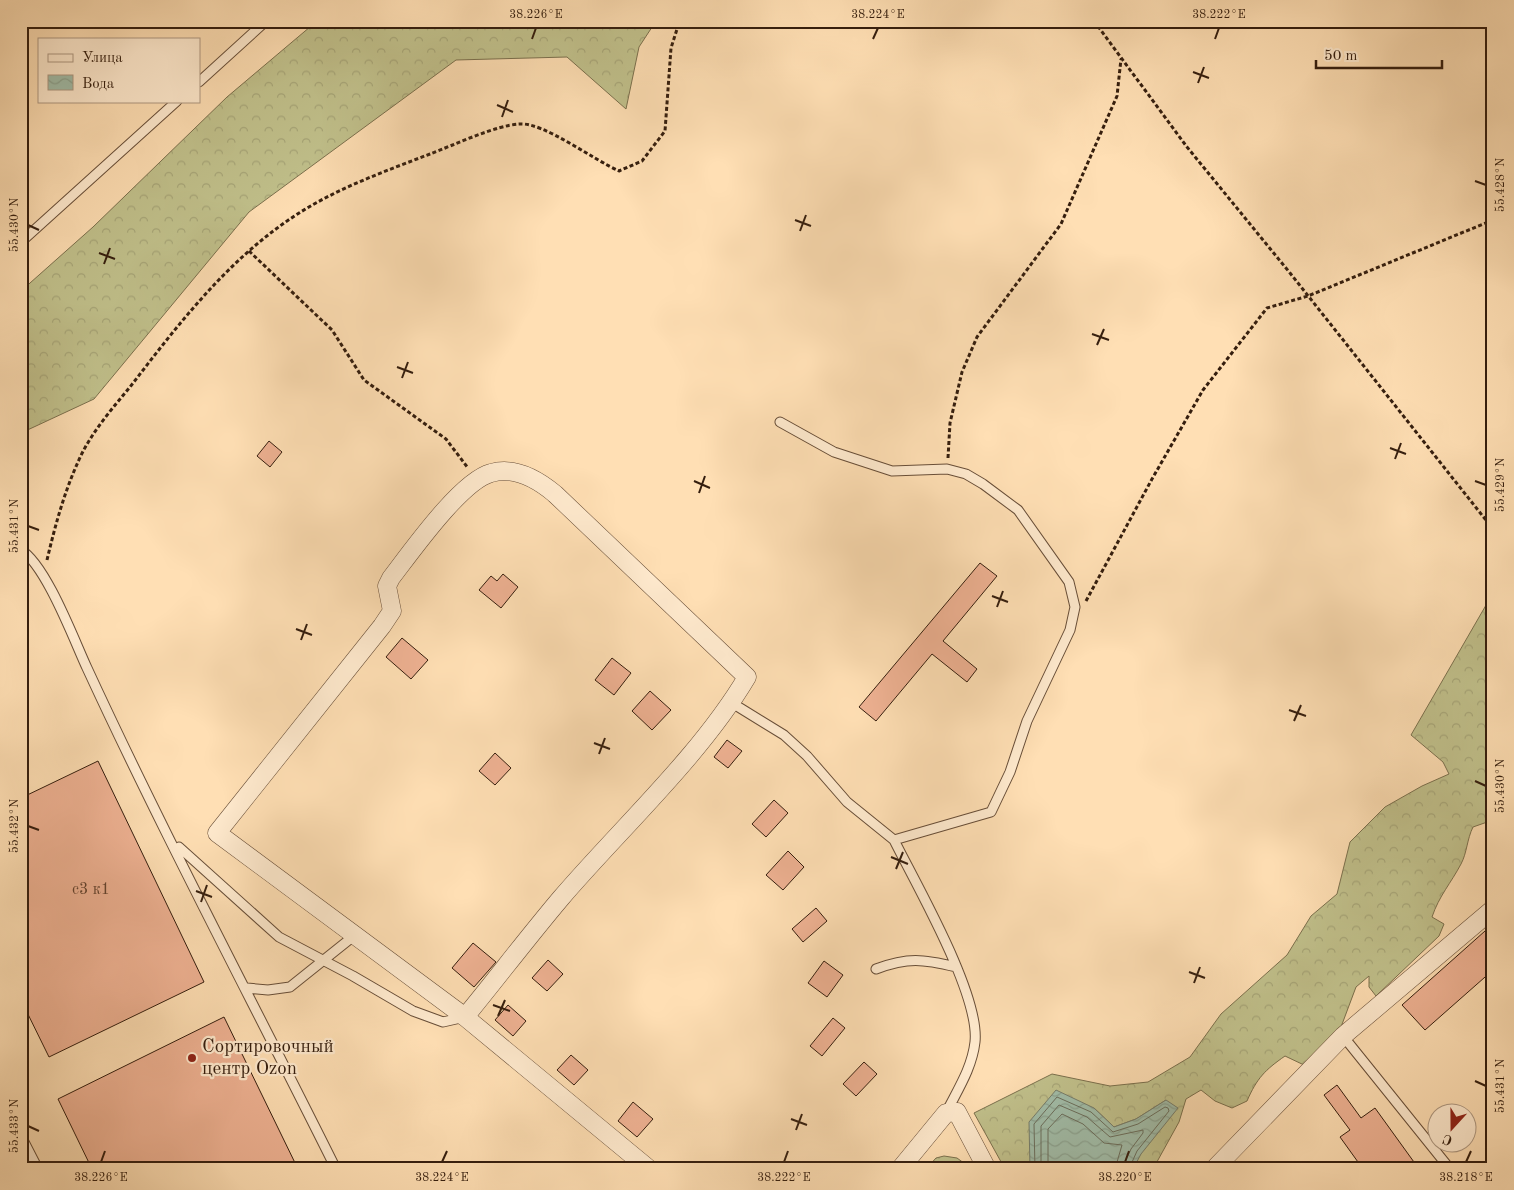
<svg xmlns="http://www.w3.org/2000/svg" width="1514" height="1190" font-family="'Old Standard TT',serif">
<defs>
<pattern id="grass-tufts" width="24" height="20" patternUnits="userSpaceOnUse" patternTransform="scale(1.25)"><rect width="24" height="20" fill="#c1c18c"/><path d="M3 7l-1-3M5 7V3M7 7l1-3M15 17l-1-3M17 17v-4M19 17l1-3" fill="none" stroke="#a6a578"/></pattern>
<pattern id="forest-crowns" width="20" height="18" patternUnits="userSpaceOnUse" patternTransform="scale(1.25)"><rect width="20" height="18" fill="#c1c18c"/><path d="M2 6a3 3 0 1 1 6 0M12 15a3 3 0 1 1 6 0" fill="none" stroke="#a6a578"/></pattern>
<pattern id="water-waves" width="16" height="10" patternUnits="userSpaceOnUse" patternTransform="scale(1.25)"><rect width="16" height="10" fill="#a1bda9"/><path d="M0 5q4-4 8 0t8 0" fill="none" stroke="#8ba290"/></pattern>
</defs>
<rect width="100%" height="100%" fill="#ffdfb4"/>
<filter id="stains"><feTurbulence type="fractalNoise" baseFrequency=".004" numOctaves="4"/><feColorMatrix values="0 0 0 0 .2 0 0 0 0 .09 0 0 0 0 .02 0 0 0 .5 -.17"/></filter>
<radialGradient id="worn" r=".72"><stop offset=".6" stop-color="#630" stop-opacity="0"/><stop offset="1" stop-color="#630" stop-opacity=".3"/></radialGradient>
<path fill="url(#grass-tufts)" stroke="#7b704d" d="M 944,1156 L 957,1158 L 972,1169 L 926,1169 L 936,1158 Z"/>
<path fill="url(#forest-crowns)" stroke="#7b704d" d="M 317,21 L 656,21 L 639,47 L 626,109 L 567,57 L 456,60 L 249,212 L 94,399 L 21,433 L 21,291 L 93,227 L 227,97 Z
M 1493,593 L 1493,820 L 1473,827 C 1467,839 1467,853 1461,864 C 1451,883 1439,896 1432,917 L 1444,924 L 1439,936 L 1376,996 L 1369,987 L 1369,976 L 1356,987 L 1341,1027 L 1304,1065 L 1285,1056 C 1265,1070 1257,1078 1247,1101 L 1232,1108 L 1215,1101 L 1201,1090 L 1186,1099 L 1179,1122 L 1153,1169 L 1133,1169 L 1166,1100 L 1136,1119 L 1114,1127 L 1094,1108 L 1029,1165 L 1030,1169 L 1005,1169 L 974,1113 L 1052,1074 L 1110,1086 L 1148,1082 L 1190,1057 L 1221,1014 L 1287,955 L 1311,916 L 1337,894 L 1350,842 L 1385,807 L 1422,786 L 1449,774 L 1443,762 L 1411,735 Z"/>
<path fill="url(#water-waves)" stroke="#767d6b" d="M 1056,1090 L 1094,1108 L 1114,1127 L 1136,1119 L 1166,1100 L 1178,1108 L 1141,1154 L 1133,1169 L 1030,1169 L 1029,1122 Z"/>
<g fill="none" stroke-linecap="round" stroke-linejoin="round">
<path stroke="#6b6e5c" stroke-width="1" d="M 1035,1169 L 1034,1124 L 1057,1097 L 1091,1112 L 1113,1132 L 1138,1124 L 1165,1107 L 1168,1108 L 1169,1111 L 1137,1151 L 1129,1169
M 1041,1169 L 1041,1126 L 1059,1105 L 1087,1117 L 1110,1137 L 1143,1130 L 1143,1133 L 1131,1149 L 1122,1169
M 1048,1169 L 1048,1129 L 1062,1114 L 1083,1124 L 1104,1143 L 1122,1145 L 1115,1169"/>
</g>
<path fill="#efb293" stroke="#351e0e" d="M 269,441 L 282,452 L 270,467 L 257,456 Z
M 980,563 L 997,576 L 943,641 L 977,669 L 967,682 L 932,654 L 876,721 L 859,707 Z
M 503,574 L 518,587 L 501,608 L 479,590 L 491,576 L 497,581 Z
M 402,638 L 428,660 L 411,679 L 386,657 Z
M 612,658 L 631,673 L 614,695 L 595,680 Z
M 650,691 L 671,710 L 652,730 L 632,711 Z
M 727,740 L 742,751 L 728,768 L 714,757 Z
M 495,753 L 511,768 L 495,785 L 479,771 Z
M 98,761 L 204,982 L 49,1057 L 21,1000 L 21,798 Z
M 774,800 L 788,813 L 766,837 L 752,824 Z
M 788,851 L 804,867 L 783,890 L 766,875 Z
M 816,908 L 827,921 L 803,942 L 792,929 Z
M 1485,931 L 1493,940 L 1493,970 L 1425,1030 L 1402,1005 Z
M 473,943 L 496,962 L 474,987 L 452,968 Z
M 548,960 L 563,974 L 547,991 L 532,978 Z
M 824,961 L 843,975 L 827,997 L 808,983 Z
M 508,1005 L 526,1021 L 513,1036 L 495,1020 Z
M 224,1017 L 298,1169 L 92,1169 L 58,1099 Z
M 833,1018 L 845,1028 L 822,1056 L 810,1046 Z
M 571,1055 L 588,1070 L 574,1085 L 557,1070 Z
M 864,1062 L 877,1074 L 856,1096 L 843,1084 Z
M 1337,1085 L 1361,1118 L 1375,1108 L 1419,1169 L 1363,1169 L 1340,1137 L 1350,1130 L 1324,1095 Z
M 633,1102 L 653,1119 L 637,1137 L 618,1121 Z"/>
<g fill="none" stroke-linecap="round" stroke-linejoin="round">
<defs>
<path id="lane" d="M 199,82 L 266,21
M 21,242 L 177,101
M 780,422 L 834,452 L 892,471 L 947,469 L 966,474 L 983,484 L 1018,510 L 1069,582 L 1075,607 L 1070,630 L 1027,721 L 1010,772 L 991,812 L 894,840 C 917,886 980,995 975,1042 C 972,1068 958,1089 946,1113
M 21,550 C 46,565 74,640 87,668 C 165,837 253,1002 336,1169
M 732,703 L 784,735 L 807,756 L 847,802 L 894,840
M 179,847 L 279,937 L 353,976 L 413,1011 L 443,1022 L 465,1017
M 876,969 C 908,957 923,959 956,967
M 247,988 L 268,990 L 290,987 L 355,935
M 1343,1036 L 1450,1169
M 21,1136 L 38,1169"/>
<path id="street" d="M 465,1017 C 497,978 528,937 561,898 C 621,828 700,756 747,677 L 555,494 C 537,479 515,466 491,473 C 461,481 411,552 391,578 L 387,586 L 392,611 L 382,626 L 217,833 L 465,1017 L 649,1169
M 900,1169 L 946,1113 L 957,1112 L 987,1169
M 1214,1169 L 1343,1036 L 1493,909"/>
</defs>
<use href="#lane" stroke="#684e38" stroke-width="11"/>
<use href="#street" stroke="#684e38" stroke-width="19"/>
<path stroke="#351e0e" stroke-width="3" stroke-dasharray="4 2.5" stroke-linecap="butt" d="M 1094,21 L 1187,147 L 1290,273 L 1493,529
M 249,251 L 332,330 L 364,380 L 446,439 L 468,468
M 948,458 L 950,423 L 962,372 L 977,337 L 1061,224 L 1117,96 L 1121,59
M 47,560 C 55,526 64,493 78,462 C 90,434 111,410 130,387 C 177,326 225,263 290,219 C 332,190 383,172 430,154 C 454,145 496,125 520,124 C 543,122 594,160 619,171 L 642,161 L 665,131 L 671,48 L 678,26 L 683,21
M 1086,601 L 1152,479 L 1203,390 L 1267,308 L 1308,296 L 1493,220"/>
<use href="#lane" stroke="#ffeace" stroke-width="9"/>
<use href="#street" stroke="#ffeace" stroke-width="18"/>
</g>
<path fill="none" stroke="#351e0e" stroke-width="2" d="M 532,39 L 536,28M 873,39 L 878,28M 1215,39 L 1219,28M 1193,72 L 1209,78M 1198,83 L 1204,67M 497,105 L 513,112M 502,117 L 508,100M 1475,181 L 1486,185M 795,220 L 811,226M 28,225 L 39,230M 800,231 L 806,215M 99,253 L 115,259M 104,264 L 110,248M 1092,334 L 1109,340M 1097,345 L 1104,329M 397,367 L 413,373M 402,378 L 408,362M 1390,448 L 1406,454M 1395,459 L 1401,443M 694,481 L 710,488M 1475,481 L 1486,485M 699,493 L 705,476M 28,526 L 39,530M 992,596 L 1008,602M 997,607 L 1003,591M 296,629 L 312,635M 301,640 L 307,624M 1289,710 L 1306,716M 1294,721 L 1301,705M 594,743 L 610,749M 599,754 L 605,738M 1475,781 L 1486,786M 28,826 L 39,830M 891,857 L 908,864M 896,869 L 903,852M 196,891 L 212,897M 201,902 L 207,885M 1189,972 L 1205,978M 1194,983 L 1200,967M 493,1005 L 510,1011M 498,1016 L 505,1000M 1475,1081 L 1486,1086M 791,1119 L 807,1125M 28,1126 L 39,1131M 796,1130 L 802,1114M 101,1162 L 105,1151M 442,1162 L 447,1151M 784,1162 L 788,1151M 1125,1162 L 1129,1151M 1466,1162 L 1471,1151"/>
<circle fill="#8f2418" stroke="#ffeace" stroke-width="2" cx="192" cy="1058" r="5"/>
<g text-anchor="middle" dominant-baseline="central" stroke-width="4.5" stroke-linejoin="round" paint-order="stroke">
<g font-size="16" fill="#64432f">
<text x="91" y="890">с3 к1</text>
</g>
<g font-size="19" fill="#351e0e" stroke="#ffeace" text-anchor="start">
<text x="202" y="1047">Сортировочный<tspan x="202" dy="22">центр Ozon</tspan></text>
</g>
</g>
<rect width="1514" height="1190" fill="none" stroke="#ffdfb4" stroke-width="55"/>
<rect x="38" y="38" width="162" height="65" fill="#ffeace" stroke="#ae9881"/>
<rect x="48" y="54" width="25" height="8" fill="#ffeace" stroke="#ae9881"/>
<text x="82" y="62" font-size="15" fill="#351e0e">Улица</text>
<rect x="48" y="75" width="25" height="15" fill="url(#water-waves)" stroke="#ae9881"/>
<text x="82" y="88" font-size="15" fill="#351e0e">Вода</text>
<g transform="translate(1452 1128) rotate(201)"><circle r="24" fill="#ffeace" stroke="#ae9881"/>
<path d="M0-4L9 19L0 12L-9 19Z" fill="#8f2418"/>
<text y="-8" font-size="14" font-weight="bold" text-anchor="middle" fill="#351e0e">С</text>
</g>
<path d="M1316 60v8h126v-8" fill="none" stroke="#351e0e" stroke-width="2.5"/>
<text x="1324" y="60" font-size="15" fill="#351e0e" stroke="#ffeace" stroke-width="4" paint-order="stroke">50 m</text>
<rect x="28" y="28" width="1458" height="1134" fill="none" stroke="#351e0e" stroke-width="2"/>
<g font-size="12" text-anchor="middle" fill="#351e0e">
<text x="536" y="18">38.226°E</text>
<text x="878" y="18">38.224°E</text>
<text x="1219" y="18">38.222°E</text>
<text transform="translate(1500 185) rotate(-90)" y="4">55.428°N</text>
<text transform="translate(14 225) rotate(-90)" y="4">55.430°N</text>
<text transform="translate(1500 485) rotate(-90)" y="4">55.429°N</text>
<text transform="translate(14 526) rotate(-90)" y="4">55.431°N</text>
<text transform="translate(1500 786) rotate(-90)" y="4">55.430°N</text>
<text transform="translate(14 826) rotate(-90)" y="4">55.432°N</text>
<text transform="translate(1500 1086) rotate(-90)" y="4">55.431°N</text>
<text transform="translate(14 1126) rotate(-90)" y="4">55.433°N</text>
<text x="101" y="1181">38.226°E</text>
<text x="442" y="1181">38.224°E</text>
<text x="784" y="1181">38.222°E</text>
<text x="1125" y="1181">38.220°E</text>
<text x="1466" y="1181">38.218°E</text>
</g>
<rect width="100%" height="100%" filter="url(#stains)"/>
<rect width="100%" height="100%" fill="url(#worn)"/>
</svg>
